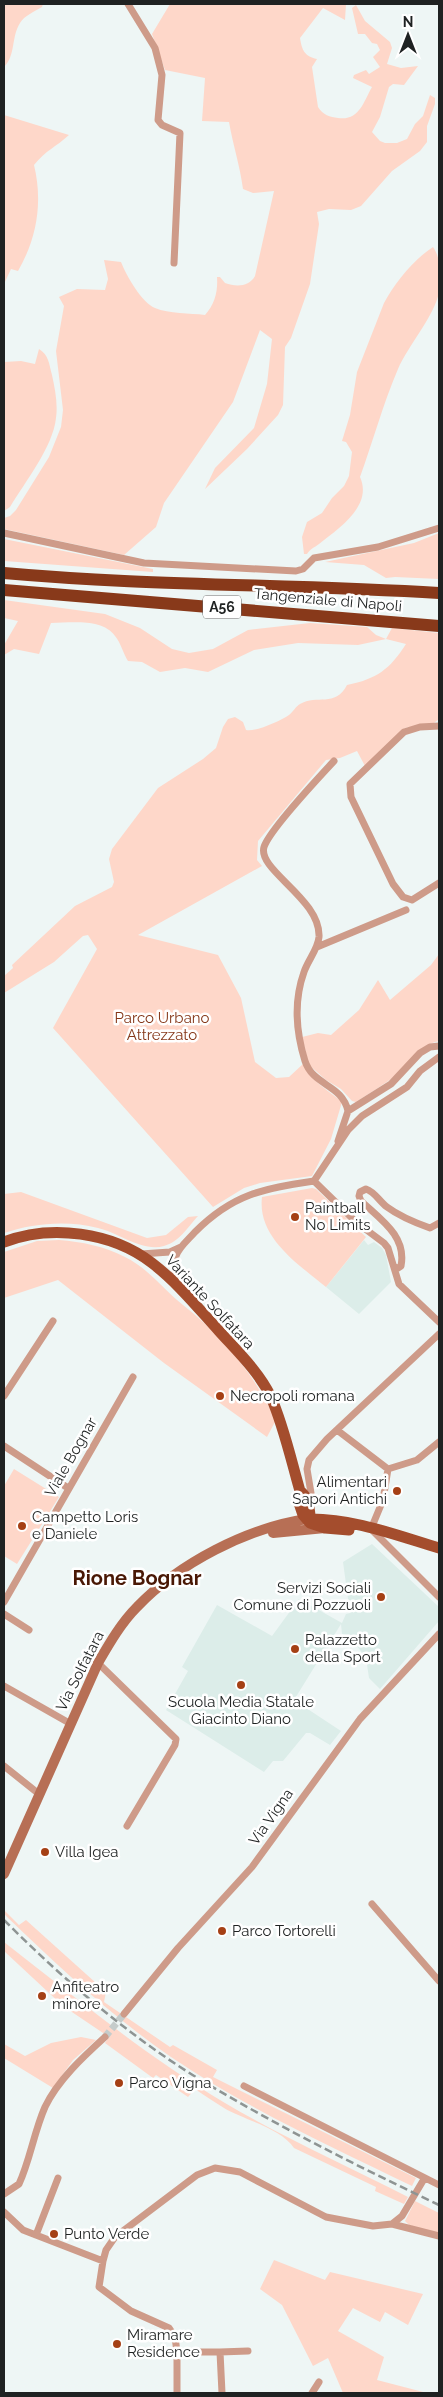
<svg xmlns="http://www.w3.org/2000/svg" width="443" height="2397" font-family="Raleway,sans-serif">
<rect width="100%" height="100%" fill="#eef6f5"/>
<path fill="#dcede9" d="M 364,1240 L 368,1245 L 374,1242 L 382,1248 L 386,1255 L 391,1282 L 359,1314 L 326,1287 Z
M 372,1544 L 439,1607 L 439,1621 L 380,1689 L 369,1678 L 366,1658 L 351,1638 L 342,1634 L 341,1624 L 294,1700 L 341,1731 L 330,1745 L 310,1733 L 306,1733 L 283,1761 L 273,1761 L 264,1772 L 166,1710 L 188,1671 L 182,1667 L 217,1605 L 272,1636 L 299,1599 L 342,1623 L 346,1614 L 350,1613 L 343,1562 Z"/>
<path fill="#fed7c9" d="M 4,4 L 43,4 L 42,7 C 35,11 24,16 20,23 C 11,37 16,55 4,67 Z
M 170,4 L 346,4 L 345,20 L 323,8 L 300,38 C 302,50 304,56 317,59 L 312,67 L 318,107 C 323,115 330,117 338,118 C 359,121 363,103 372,87 L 353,78 L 354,75 L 366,70 L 369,74 L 380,67 L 373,57 L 380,50 L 377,44 L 372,43 L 365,34 L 358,34 L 352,8 L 356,5 L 365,21 L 390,42 L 392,48 L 387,64 L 401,68 L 418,66 L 404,85 L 393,84 L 389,87 L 380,117 L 372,132 L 380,141 L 385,143 L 397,143 L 407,139 L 415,124 L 423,116 L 430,95 L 435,98 L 435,104 L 427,126 L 427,142 L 420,151 L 392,171 L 361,206 L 351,210 L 329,209 L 317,212 L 319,224 L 310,284 L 291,338 L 285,347 L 283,405 L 278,415 L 247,449 L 205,489 L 215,468 L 254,428 L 267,384 L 272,339 L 260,330 L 233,402 L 164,503 L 156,527 L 124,555 L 4,529 L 4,518 L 10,516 L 16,510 L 49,457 L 61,427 L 63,410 L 56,351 L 64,306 L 59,297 L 77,289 L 105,290 L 108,279 L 104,260 L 121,262 C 126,275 142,303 155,308 C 169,314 190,313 205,315 C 215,304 218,291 217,277 L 220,277 L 225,283 C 236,287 249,287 255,276 L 274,191 L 253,193 L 243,189 C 240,166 233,145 229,122 L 202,121 L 205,78 L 165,70 L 152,34 Z
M 4,115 L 69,135 C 56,147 46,150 34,165 C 43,202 37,238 18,271 L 11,269 L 4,284 Z
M 433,247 C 441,258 442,279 439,292 C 435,315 408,346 398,369 C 383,404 373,441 360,477 C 373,506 339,528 319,544 C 314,548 311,548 307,554 L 304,554 L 302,537 L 307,522 L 322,513 L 332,498 L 344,486 L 349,476 L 352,452 L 346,442 L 342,441 L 350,415 L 357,372 L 384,303 C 394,284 414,259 433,247 Z
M 39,349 C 49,355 49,364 52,375 C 55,389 58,404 56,418 C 53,447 25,482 10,507 L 4,511 L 4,362 L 21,361 L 35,364 Z
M 439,533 L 439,579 L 395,577 L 386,578 L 364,565 L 325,562 L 414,543 Z
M 4,539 L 153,569 L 153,572 L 4,561 Z
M 4,600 L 105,614 L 140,628 L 172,649 L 189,653 L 213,649 L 248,630 L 310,623 L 367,627 L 376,635 L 386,639 L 392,628 L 439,633 L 439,719 L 434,723 L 405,728 L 365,766 L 357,751 L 340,758 L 326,760 L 258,841 L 257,860 L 262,866 L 138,935 L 218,955 L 241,998 L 255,1062 L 276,1078 L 289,1077 L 303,1064 C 311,1081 328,1090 342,1102 L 331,1139 L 312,1176 L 260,1183 L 244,1188 L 213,1207 L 53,1028 L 97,949 L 88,935 L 83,936 L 54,962 L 4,993 L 4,976 L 13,968 L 12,965 L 75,906 L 112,887 L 114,882 L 109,859 L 112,849 L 158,788 L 203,759 L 216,748 L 223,727 L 228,719 L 235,717 L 243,722 L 246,730 C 256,732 280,721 289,715 C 293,712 296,706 300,704 C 317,694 335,708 347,685 C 377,679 390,669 406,644 L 386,639 L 358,645 L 298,643 L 254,650 L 208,672 L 185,668 L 160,672 L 142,662 L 128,661 C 123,653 121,643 115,636 C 102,618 71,623 51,623 L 39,654 L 14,649 L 4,655 L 4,645 L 18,621 L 4,618 Z
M 439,954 L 439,1041 C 413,1048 414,1060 396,1075 C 384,1085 369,1093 356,1102 L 352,1101 L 341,1089 L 326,1080 L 309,1065 L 302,1037 L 318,1033 L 331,1035 L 359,1010 L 378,980 L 390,1000 L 431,965 Z
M 312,1188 L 316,1189 L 366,1237 L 326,1287 C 298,1264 257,1237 262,1197 Z
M 21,1192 L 147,1238 L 166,1235 L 188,1217 L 198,1216 C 188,1227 179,1242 164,1246 C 142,1252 119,1233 98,1228 C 67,1220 34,1223 4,1233 L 4,1194 Z
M 59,1240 C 82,1242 104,1246 125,1257 C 149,1269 163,1289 183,1305 C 222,1336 255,1375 276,1420 L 267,1437 L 164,1363 L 58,1280 L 4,1298 L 4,1252 L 37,1241 Z
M 14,1469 L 59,1497 L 17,1564 L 4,1556 L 4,1486 Z
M 4,1910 L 19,1925 L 26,1920 L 106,1992 L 104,2002 L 170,2047 L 173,2045 L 217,2070 L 213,2077 L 416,2178 L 412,2186 C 330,2146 246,2108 171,2057 C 110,2015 57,1965 4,1914 Z
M 4,1942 C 76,1998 146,2056 225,2103 C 284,2138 347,2166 408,2197 L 404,2204 L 375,2191 L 376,2187 L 294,2148 C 281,2128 244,2120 224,2108 C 214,2102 204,2095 195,2089 L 188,2097 L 156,2075 L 153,2078 L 105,2043 L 109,2037 L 63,2006 L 4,1951 Z
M 81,2037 L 96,2040 L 73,2060 L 53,2088 L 4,2058 L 4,2044 L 25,2056 L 51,2043 Z
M 415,2201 L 439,2213 L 439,2234 L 409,2225 L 405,2221 Z
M 274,2260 L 325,2280 L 330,2272 L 423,2294 L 408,2325 L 385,2312 L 380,2322 L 353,2308 L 338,2331 L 384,2357 L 377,2380 L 427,2393 L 343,2393 L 328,2358 L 313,2366 L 282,2305 L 260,2289 Z"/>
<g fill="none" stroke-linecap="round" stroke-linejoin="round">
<path stroke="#c5cccb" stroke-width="7" stroke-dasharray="7 3.5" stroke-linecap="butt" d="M 105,2037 L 124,2014"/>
<path stroke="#ce9b89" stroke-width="7" d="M 128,4 L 155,48 L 162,75 L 158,120 L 162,125 L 180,133 L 174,263
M 4,533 L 144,563 L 296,571 L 303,569 L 314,558 L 378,547 L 439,528
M 439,726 L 420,727 L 404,732 L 350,784 L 351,797 L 393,884 L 403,897 L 412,900 L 439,883
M 334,761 C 320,776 269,831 264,847 C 257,870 321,899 319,937 C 318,949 308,960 304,972 C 294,1000 296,1032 305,1061 C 313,1086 342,1084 348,1111
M 317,947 L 406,910
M 338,1141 L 348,1111 L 391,1084 L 420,1053 L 430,1047 L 439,1046
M 314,1181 L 348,1130 L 362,1116 L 407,1087 L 420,1071 L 439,1057
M 141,1254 L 170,1252 L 181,1247
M 395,1270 L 401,1266 C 407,1236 380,1219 361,1201 L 359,1196 L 360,1192 L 366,1189 C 375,1192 379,1201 387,1207 C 399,1216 416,1223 430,1228 L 439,1223
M 175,1284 C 175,1275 173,1265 176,1256 C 179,1247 188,1240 195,1232 C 233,1194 262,1189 314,1181 L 356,1222 L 384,1243 L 388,1248 L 399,1284 L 439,1322
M 4,1396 L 53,1321
M 337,1430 L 388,1469
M 439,1442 L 417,1460 L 388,1469 L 383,1500 L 371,1529 L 439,1597
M 4,1446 L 68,1488
M 309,1505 L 312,1499 L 307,1469 L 309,1460 L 327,1439 L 439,1334
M 4,1602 L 133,1377
M 4,1614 L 29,1630
M 98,1663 L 176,1739 L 175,1745 L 127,1826
M 4,1686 L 71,1724
M 4,1766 L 39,1794
M 372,1904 L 439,1981
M 124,2014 L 178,1948 L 252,1867 L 360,1719 L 439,1634
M 244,2086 L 439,2185
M 4,2194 L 19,2184 C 30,2160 34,2132 45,2107 C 58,2080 83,2057 105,2037
M 4,2212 L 23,2230 L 103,2261 L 106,2250 L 115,2237 L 197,2175 L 215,2168 L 240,2172 L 326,2217 L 373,2226 L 392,2224 L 402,2216 L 424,2179
M 392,2224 L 439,2236
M 36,2235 L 58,2178
M 103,2261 L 99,2287 L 131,2311 L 169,2328 L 175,2337 L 177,2352 L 177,2393
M 177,2352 L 220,2352 L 222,2393
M 220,2352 L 248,2351
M 312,2393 L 319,2382"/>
<path stroke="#b76f55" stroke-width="10" d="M 273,1533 L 325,1528
M 4,1874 L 98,1663 C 109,1644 121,1623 137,1607 C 179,1563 247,1528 307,1519"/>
<path stroke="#a44d2d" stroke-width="11" d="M 4,1242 C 51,1224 112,1232 152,1263 C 177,1282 198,1308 219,1331 C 237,1351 259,1372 271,1397 C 284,1427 291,1460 300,1491 C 308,1497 309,1506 310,1515 L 307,1519
M 300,1491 L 299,1503 L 303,1515 L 310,1523 L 325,1528 L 349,1530
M 307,1519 C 352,1518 396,1535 439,1548"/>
<path stroke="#88391a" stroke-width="12" d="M 4,573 C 148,586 294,584 439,593
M 4,590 L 439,626"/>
<path stroke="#8e9493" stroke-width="2.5" stroke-dasharray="8 4" stroke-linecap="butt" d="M 4,1920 C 61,1977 123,2031 191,2074 C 271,2123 355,2165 439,2205"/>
</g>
<g fill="#a54015" stroke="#fff" stroke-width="2">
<circle cx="295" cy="1217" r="5"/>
<circle cx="220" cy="1396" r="5"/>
<circle cx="397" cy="1491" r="5"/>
<circle cx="22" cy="1526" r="5"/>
<circle cx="381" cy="1597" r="5"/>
<circle cx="295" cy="1649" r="5"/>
<circle cx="241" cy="1685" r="5"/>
<circle cx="45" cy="1852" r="5"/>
<circle cx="222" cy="1931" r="5"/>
<circle cx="42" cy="1996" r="5"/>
<circle cx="119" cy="2083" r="5"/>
<circle cx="54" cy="2234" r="5"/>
<circle cx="117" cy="2344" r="5"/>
</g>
<g text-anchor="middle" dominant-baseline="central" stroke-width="5" stroke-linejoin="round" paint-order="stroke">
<rect fill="#fff" stroke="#626464" stroke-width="1" x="203" y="595.5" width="38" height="23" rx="4"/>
<g font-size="14" font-weight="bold" fill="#1f2222">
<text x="222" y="607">A56</text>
</g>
<g font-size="15" fill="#1f2222" stroke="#fff">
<text transform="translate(328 600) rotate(5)">Tangenziale di Napoli</text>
<text transform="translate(210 1302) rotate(47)">Variante Solfatara</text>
<text transform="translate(71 1457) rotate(-60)">Viale Bognar</text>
<text transform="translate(80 1671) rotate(-63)">Via Solfatara</text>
<text transform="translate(271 1817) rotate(-55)">Via Vigna</text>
</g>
<g font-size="15" fill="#853718" stroke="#fff">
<text x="162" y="1018">Parco Urbano<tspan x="162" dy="17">Attrezzato</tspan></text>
</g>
<g font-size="15" fill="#1f2222" stroke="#fff" text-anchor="start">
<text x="305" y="1208">Paintball<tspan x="305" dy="17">No Limits</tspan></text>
<text x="230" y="1396">Necropoli romana</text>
<text x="387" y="1482" text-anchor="end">Alimentari<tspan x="387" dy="17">Sapori Antichi</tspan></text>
<text x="32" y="1517">Campetto Loris<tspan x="32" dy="17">e Daniele</tspan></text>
<text x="371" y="1588" text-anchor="end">Servizi Sociali<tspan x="371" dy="17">Comune di Pozzuoli</tspan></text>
<text x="305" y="1640">Palazzetto<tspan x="305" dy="17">della Sport</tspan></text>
<text x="241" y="1702" text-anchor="middle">Scuola Media Statale<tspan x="241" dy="17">Giacinto Diano</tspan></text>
<text x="55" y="1852">Villa Igea</text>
<text x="232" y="1931">Parco Tortorelli</text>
<text x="52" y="1987">Anfiteatro<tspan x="52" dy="17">minore</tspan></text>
<text x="129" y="2083">Parco Vigna</text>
<text x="64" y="2234">Punto Verde</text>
<text x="127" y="2335">Miramare<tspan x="127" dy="17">Residence</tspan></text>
</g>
<g font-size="20" font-weight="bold" fill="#491805" stroke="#fff">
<text x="137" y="1578">Rione Bognar</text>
</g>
</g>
<rect width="443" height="2397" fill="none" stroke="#1f2222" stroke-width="10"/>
<g transform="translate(408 35)" stroke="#ffffff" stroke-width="4" paint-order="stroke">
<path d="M0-4L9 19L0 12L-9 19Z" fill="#1f2222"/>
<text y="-8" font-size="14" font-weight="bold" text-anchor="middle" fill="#1f2222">N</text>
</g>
</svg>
